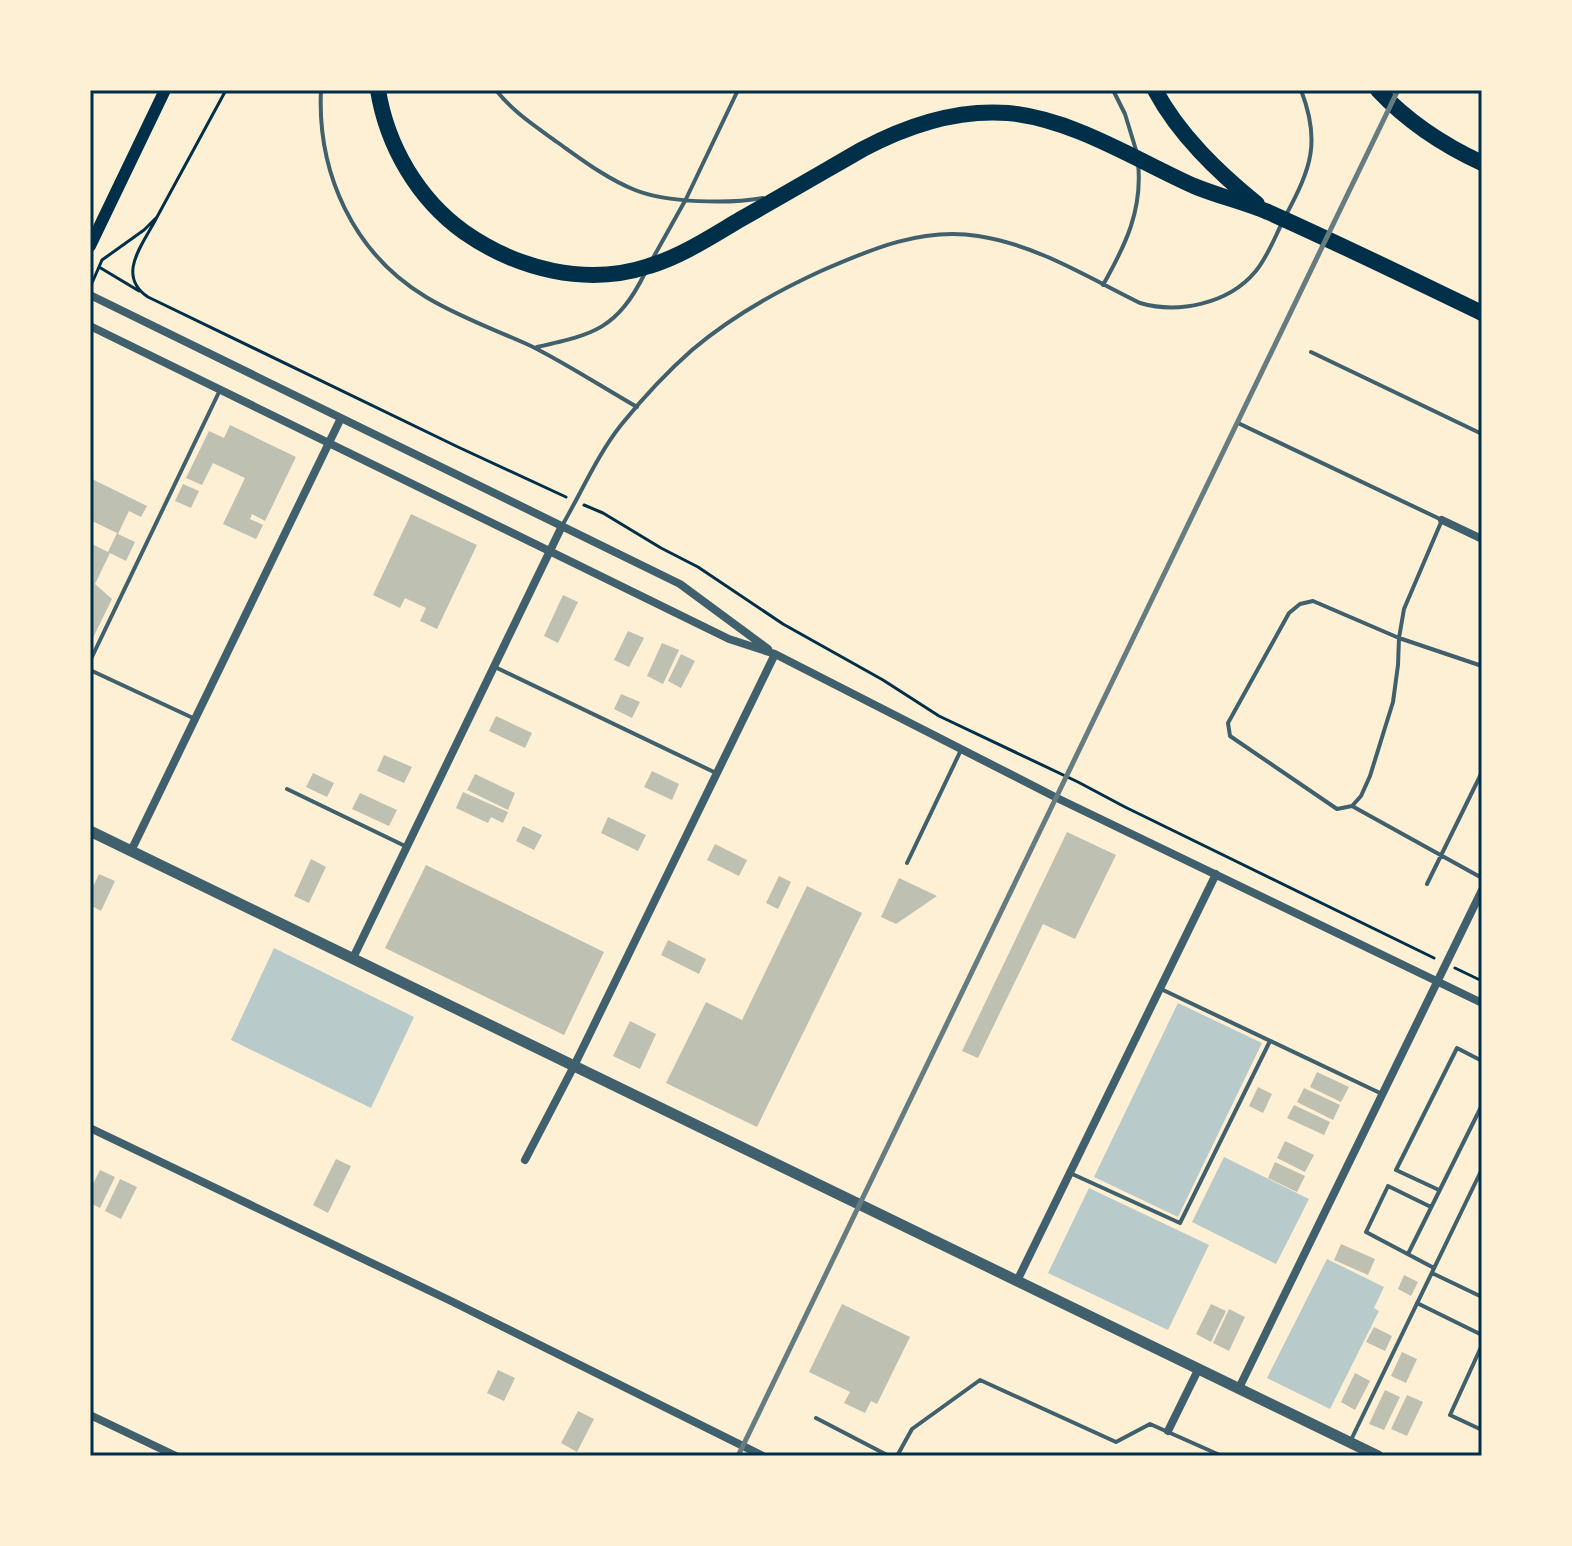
<svg xmlns="http://www.w3.org/2000/svg" width="1572" height="1546" font-family="'PT Serif',serif">
<rect width="100%" height="100%" fill="#fdf0d5"/>
<path fill="#b9caca" d="M 274,948 L 414,1017 L 371,1108 L 231,1040 Z
M 1178,1003 L 1262,1043 L 1178,1217 L 1094,1177 Z
M 1224,1157 L 1309,1199 L 1276,1264 L 1192,1222 Z
M 1089,1188 L 1209,1245 L 1168,1330 L 1048,1273 Z
M 1327,1259 L 1384,1287 L 1374,1308 L 1379,1311 L 1330,1409 L 1267,1378 Z"/>
<path fill="#bec0b2" d="M 230,425 L 296,457 L 265,521 L 252,514 L 250,519 L 263,525 L 256,539 L 223,524 L 245,478 L 213,463 L 202,485 L 186,478 L 209,431 L 224,438 Z
M 90,478 L 147,506 L 141,517 L 129,511 L 118,534 L 135,542 L 126,561 L 110,553 L 95,584 L 112,599 L 90,644 L 90,543 L 108,552 L 117,533 L 90,520 Z
M 183,484 L 199,491 L 191,508 L 175,501 Z
M 411,514 L 477,545 L 437,629 L 420,621 L 426,608 L 405,598 L 400,608 L 373,595 Z
M 563,595 L 578,602 L 558,643 L 544,636 Z
M 628,631 L 644,638 L 629,667 L 614,660 Z
M 662,643 L 679,650 L 663,684 L 647,676 Z
M 681,654 L 695,661 L 681,688 L 668,681 Z
M 621,694 L 640,702 L 632,718 L 614,709 Z
M 496,716 L 532,733 L 525,748 L 489,731 Z
M 384,755 L 412,767 L 404,783 L 377,771 Z
M 652,771 L 679,784 L 672,800 L 644,787 Z
M 313,773 L 334,783 L 327,797 L 306,787 Z
M 475,774 L 515,793 L 508,810 L 467,790 Z
M 463,792 L 508,812 L 503,823 L 491,817 L 488,823 L 456,808 Z
M 360,793 L 397,810 L 389,826 L 352,809 Z
M 608,817 L 646,835 L 638,851 L 601,833 Z
M 523,826 L 542,835 L 534,850 L 516,841 Z
M 1067,832 L 1116,855 L 1075,939 L 1043,924 L 978,1058 L 962,1051 Z
M 715,844 L 747,860 L 739,876 L 707,860 Z
M 311,859 L 326,867 L 309,903 L 294,896 Z
M 426,865 L 604,952 L 564,1035 L 385,948 Z
M 99,874 L 115,881 L 101,911 L 90,905 L 90,893 Z
M 779,876 L 791,882 L 778,909 L 766,903 Z
M 899,878 L 937,896 L 896,924 L 881,917 Z
M 807,886 L 862,913 L 757,1127 L 666,1083 L 706,1002 L 742,1020 Z
M 668,940 L 706,959 L 699,974 L 661,955 Z
M 630,1021 L 656,1034 L 640,1069 L 613,1056 Z
M 1317,1072 L 1349,1087 L 1341,1102 L 1310,1087 Z
M 1258,1087 L 1272,1094 L 1263,1113 L 1249,1106 Z
M 1304,1088 L 1340,1105 L 1333,1120 L 1297,1102 Z
M 1294,1105 L 1330,1122 L 1324,1135 L 1287,1118 Z
M 1285,1141 L 1314,1155 L 1305,1172 L 1277,1158 Z
M 336,1159 L 351,1166 L 328,1213 L 313,1205 Z
M 1275,1162 L 1305,1176 L 1297,1192 L 1268,1178 Z
M 100,1170 L 115,1177 L 100,1208 L 90,1203 L 90,1190 Z
M 120,1179 L 137,1187 L 121,1219 L 105,1211 Z
M 1341,1244 L 1375,1259 L 1368,1275 L 1334,1260 Z
M 1404,1275 L 1418,1282 L 1411,1296 L 1398,1289 Z
M 842,1304 L 910,1337 L 877,1404 L 871,1401 L 865,1413 L 844,1403 L 850,1392 L 809,1372 Z
M 1211,1304 L 1226,1311 L 1211,1342 L 1196,1334 Z
M 1229,1309 L 1245,1317 L 1229,1351 L 1213,1343 Z
M 1374,1327 L 1392,1336 L 1385,1351 L 1366,1342 Z
M 1402,1352 L 1417,1359 L 1406,1383 L 1391,1376 Z
M 498,1370 L 515,1378 L 504,1401 L 487,1393 Z
M 1355,1373 L 1370,1381 L 1355,1410 L 1341,1402 Z
M 1385,1390 L 1400,1397 L 1384,1430 L 1369,1424 Z
M 1407,1395 L 1423,1402 L 1407,1436 L 1391,1429 Z
M 578,1411 L 594,1419 L 577,1452 L 561,1443 Z"/>
<g fill="none" stroke-linecap="round" stroke-linejoin="round">
<path stroke="#003049" stroke-width="3" d="M 157,217 C 144,243 115,275 148,297 L 458,447 L 566,497
M 99,267 L 139,291
M 92,283 L 102,260 L 144,230 L 157,217 L 226,90
M 584,505 L 603,513 L 661,548 L 698,567 L 783,624 L 883,680 L 939,716 L 1078,782 L 1125,807 L 1434,958
M 1455,968 L 1482,981"/>
<path stroke="#3f606c" stroke-width="4" d="M 321,90 C 317,173 353,253 426,297 C 459,317 496,330 531,346 C 567,364 602,387 637,407
M 496,90 C 513,112 535,126 557,142 C 581,159 607,179 635,190 C 667,203 729,204 763,198
M 1113,90 L 1125,114 L 1136,150
M 1286,215 C 1311,168 1321,142 1301,90
M 653,258 L 686,199 L 738,90
M 1103,285 C 1125,246 1143,210 1138,163
M 537,347 C 595,334 617,329 645,273
M 1311,352 L 1482,434
M 1238,423 L 1442,520 L 1404,609 L 1399,638 L 1398,665 L 1393,702 L 1370,776 L 1361,796 L 1352,806 L 1337,809 L 1230,736 L 1228,723 L 1289,613 L 1300,604 L 1313,601 L 1399,638 L 1482,666
M 563,524 C 582,491 598,454 621,425 C 642,399 667,372 692,350 C 731,317 775,292 821,271 C 871,249 923,227 978,236 C 1037,245 1087,277 1140,303 C 1178,314 1228,304 1255,272 C 1267,258 1274,239 1282,223
M 90,661 L 220,390
M 495,667 L 716,773
M 90,670 L 193,718
M 287,789 L 405,846
M 1352,806 L 1482,878
M 907,863 L 961,750
M 1427,884 L 1482,772
M 1161,989 L 1380,1093
M 1070,1173 L 1180,1223 L 1270,1041
M 1439,1190 L 1396,1170 L 1457,1048 L 1482,1061
M 1431,1207 L 1388,1186 L 1366,1232 L 1434,1268
M 1408,1254 L 1482,1105
M 1432,1273 L 1482,1297
M 1417,1303 L 1482,1335
M 1482,1345 L 1450,1415 L 1482,1430
M 816,1418 L 889,1456
M 1351,1440 L 1482,1169
M 897,1456 L 912,1429 L 980,1380 L 1116,1442 L 1150,1424 L 1222,1456"/>
<path stroke="#3f606c" stroke-width="8" d="M 90,295 L 680,584 L 768,649
M 90,326 L 729,639 L 775,654 L 1057,798 L 1482,1003
M 1442,520 L 1482,539
M 131,851 L 341,418
M 353,958 L 562,526
M 90,1128 L 451,1301 L 763,1456
M 525,1160 L 574,1066 L 775,654
M 1017,1281 L 1216,874
M 1239,1388 L 1482,890
M 90,1415 L 176,1456
M 1168,1431 L 1198,1370"/>
<path stroke="#3f606c" stroke-width="11" d="M 90,831 L 1378,1456"/>
<path stroke="#003049" stroke-width="12" d="M 90,246 L 165,90"/>
<path stroke="#003049" stroke-width="16" d="M 378,90 C 387,146 418,199 464,232 C 517,269 586,287 649,266 C 682,256 712,236 741,219 C 782,196 823,172 863,149 C 908,125 957,109 1008,113 C 1073,119 1136,160 1194,186 C 1218,196 1244,202 1268,212 C 1340,244 1411,279 1482,313
M 1155,90 C 1179,135 1218,172 1257,204
M 1378,90 C 1408,122 1443,145 1482,163"/>
<path stroke="#657d81" stroke-width="5" d="M 738,1456 L 1398,90"/>
</g>
<rect width="1572" height="1546" fill="none" stroke="#fdf0d5" stroke-width="184"/>
<rect x="92" y="92" width="1388" height="1362" fill="none" stroke="#003049" stroke-width="3"/>
</svg>
